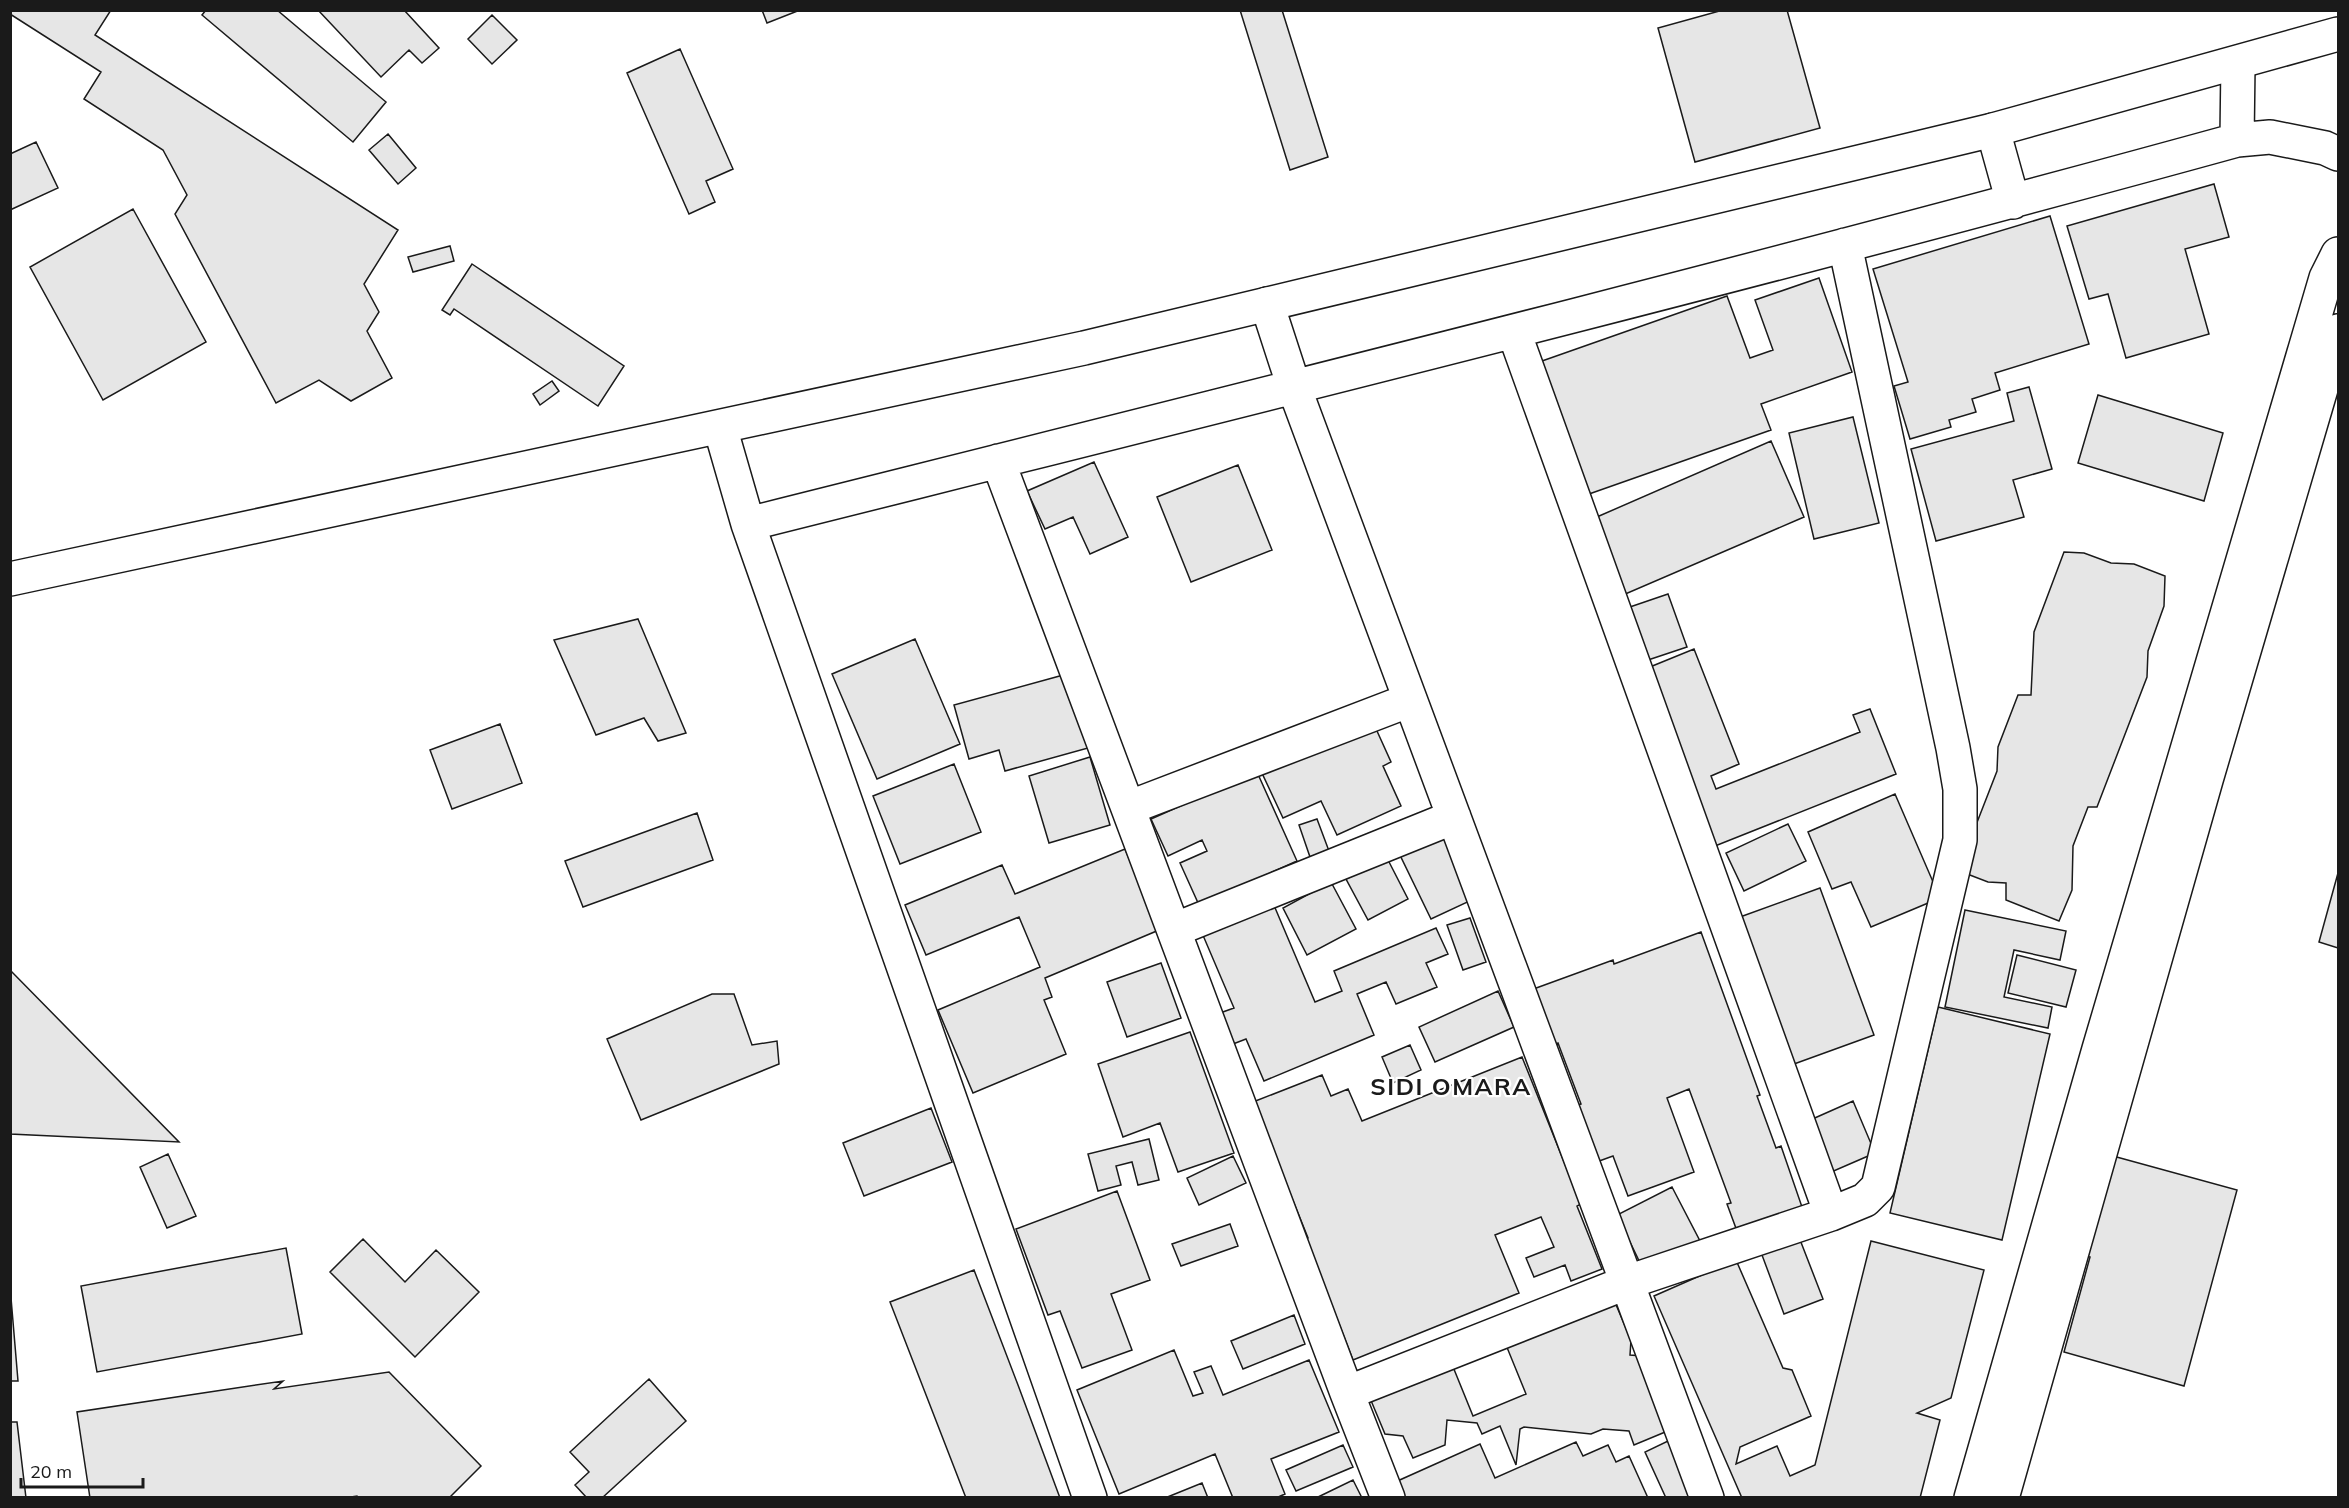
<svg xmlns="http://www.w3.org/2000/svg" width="2349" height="1508" font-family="Mulish,sans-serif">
<rect width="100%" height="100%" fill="#fff"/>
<path fill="#e6e6e6" stroke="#1a1a1a" stroke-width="1.5" d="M 10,10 L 111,10 L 95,35 L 398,230 L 364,284 L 379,312 L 367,331 L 392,378 L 351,401 L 319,380 L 276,403 L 175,214 L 187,195 L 163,150 L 84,99 L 101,72 L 10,14 Z
M 206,10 L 277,10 L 386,102 L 353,142 L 202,15 Z
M 318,10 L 404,10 L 439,48 L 422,63 L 409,50 L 381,77 Z
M 762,10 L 800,10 L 767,23 Z
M 1240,10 L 1282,10 L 1328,157 L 1290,170 Z
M 1723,10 L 1787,10 L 1820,128 L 1695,162 L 1658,28 Z
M 492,15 L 517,40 L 492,64 L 468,39 Z
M 680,49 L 733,169 L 706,181 L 715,202 L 689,214 L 627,73 Z
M 388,134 L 416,168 L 398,184 L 369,150 Z
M 36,142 L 58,188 L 10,210 L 10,154 Z
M 2214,184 L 2229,237 L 2185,249 L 2209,334 L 2126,358 L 2108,294 L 2089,299 L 2067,226 Z
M 133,209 L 206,342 L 103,400 L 30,267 Z
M 2050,216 L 2089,344 L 1995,373 L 2000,390 L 1972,399 L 1976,412 L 1949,420 L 1951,427 L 1910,439 L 1894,386 L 1908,382 L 1873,269 Z
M 450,246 L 454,261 L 413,272 L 408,257 Z
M 472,264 L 624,366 L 598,406 L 454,309 L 450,315 L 442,310 Z
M 1819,278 L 1852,372 L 1761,404 L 1771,430 L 1589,494 L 1542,361 L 1727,296 L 1750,358 L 1773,350 L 1755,300 Z
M 552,381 L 559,391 L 540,405 L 533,394 Z
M 2029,387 L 2052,469 L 2013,480 L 2024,517 L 1936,541 L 1911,449 L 2014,421 L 2007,393 Z
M 2098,395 L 2223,433 L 2204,501 L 2078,463 Z
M 1853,417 L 1879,523 L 1814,539 L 1789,433 Z
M 1771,441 L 1804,517 L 1623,595 L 1590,520 Z
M 1094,462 L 1128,537 L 1090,554 L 1073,517 L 1045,529 L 1027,491 Z
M 1238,465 L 1272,550 L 1191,582 L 1157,497 Z
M 2064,552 L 2084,553 L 2111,563 L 2134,564 L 2165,576 L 2164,606 L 2148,651 L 2147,677 L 2097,807 L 2088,807 L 2073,846 L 2072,890 L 2059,921 L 2006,900 L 2006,883 L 1988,882 L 1962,872 L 1976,825 L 1997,771 L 1998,747 L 2018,695 L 2031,695 L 2034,632 Z
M 1668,594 L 1687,647 L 1642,662 L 1624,609 Z
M 638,619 L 686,733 L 658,741 L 644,718 L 596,735 L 554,640 Z
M 915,639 L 960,744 L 877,779 L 832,674 Z
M 1694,649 L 1739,764 L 1711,776 L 1716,789 L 1860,732 L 1853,715 L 1870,709 L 1896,774 L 1715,846 L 1645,669 Z
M 1067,674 L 1088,748 L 1005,771 L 999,750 L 969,759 L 954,705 Z
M 1372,720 L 1391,762 L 1383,766 L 1401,806 L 1337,835 L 1321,801 L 1283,818 L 1261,771 Z
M 500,724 L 522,783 L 452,809 L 430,750 Z
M 1090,757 L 1110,825 L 1049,843 L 1029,776 Z
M 954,764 L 981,832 L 900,864 L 873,796 Z
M 1257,772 L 1297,861 L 1199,905 L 1180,863 L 1207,851 L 1202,840 L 1168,856 L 1151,819 Z
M 1895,794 L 1940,898 L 1871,927 L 1851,882 L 1832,889 L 1808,832 Z
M 697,813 L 713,860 L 583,907 L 565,861 Z
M 1317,819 L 1329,851 L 1310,857 L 1299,825 Z
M 1788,824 L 1806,861 L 1744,891 L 1726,853 Z
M 1441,831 L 1474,899 L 1431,919 L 1398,851 Z
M 1125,849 L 1159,930 L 1045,978 L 1052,997 L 1044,1000 L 1066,1054 L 973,1093 L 938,1010 L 1040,967 L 1019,917 L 926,955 L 905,905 L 1002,865 L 1015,894 Z
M 1387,858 L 1408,899 L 1368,920 L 1346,879 Z
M 2338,873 L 2338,948 L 2319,942 Z
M 1331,882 L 1356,929 L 1307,955 L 1283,908 Z
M 1820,888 L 1874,1035 L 1794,1064 L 1740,917 Z
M 1273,903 L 1315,1002 L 1342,991 L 1334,971 L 1436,928 L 1448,954 L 1426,963 L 1437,987 L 1396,1004 L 1386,982 L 1357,994 L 1374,1035 L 1264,1081 L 1246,1039 L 1233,1044 L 1220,1013 L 1234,1008 L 1202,933 Z
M 1965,910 L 2066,931 L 2060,960 L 2014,950 L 2004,997 L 2052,1007 L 2048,1028 L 1945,1007 Z
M 1470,918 L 1486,962 L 1463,970 L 1447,925 Z
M 1701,932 L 1760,1095 L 1757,1096 L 1776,1148 L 1781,1146 L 1802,1207 L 1737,1231 L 1727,1204 L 1731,1203 L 1689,1089 L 1667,1098 L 1694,1172 L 1628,1196 L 1613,1156 L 1591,1164 L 1571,1107 L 1581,1104 L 1558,1043 L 1549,1047 L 1528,991 L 1613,960 L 1614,964 Z
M 2017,955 L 2076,970 L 2066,1007 L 2008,993 Z
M 1161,963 L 1181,1018 L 1127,1037 L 1107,982 Z
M 10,970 L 179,1142 L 10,1134 Z
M 1498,991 L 1514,1027 L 1435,1062 L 1419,1027 Z
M 712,994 L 734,994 L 752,1045 L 777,1041 L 779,1064 L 641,1120 L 607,1039 Z
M 1938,1007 L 2050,1034 L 2002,1240 L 1890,1213 Z
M 1190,1032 L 1234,1153 L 1178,1172 L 1160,1123 L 1123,1137 L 1098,1064 Z
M 1410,1045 L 1421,1070 L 1393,1083 L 1382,1057 Z
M 1522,1057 L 1581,1204 L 1577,1206 L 1602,1269 L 1571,1281 L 1565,1265 L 1534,1277 L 1526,1258 L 1554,1247 L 1541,1217 L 1495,1235 L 1519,1293 L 1353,1360 L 1306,1239 L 1308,1238 L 1253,1102 L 1322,1075 L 1331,1096 L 1348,1089 L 1362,1121 Z
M 1853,1101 L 1875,1153 L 1829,1173 L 1808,1121 Z
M 931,1108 L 952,1162 L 864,1196 L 843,1143 Z
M 1149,1139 L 1159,1180 L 1138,1185 L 1132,1162 L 1116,1166 L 1121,1185 L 1098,1191 L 1088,1154 Z
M 168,1154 L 196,1216 L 167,1228 L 140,1167 Z
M 1233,1156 L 1246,1183 L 1199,1205 L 1187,1178 Z
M 2113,1156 L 2237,1190 L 2184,1386 L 2064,1352 L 2090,1257 L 2086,1256 Z
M 1672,1187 L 1700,1241 L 1643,1269 L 1617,1215 Z
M 1117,1191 L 1150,1280 L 1111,1294 L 1132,1350 L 1082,1368 L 1060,1311 L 1048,1315 L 1016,1229 Z
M 1230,1224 L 1238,1246 L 1181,1266 L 1172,1244 Z
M 1797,1232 L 1823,1299 L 1784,1314 L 1759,1247 Z
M 363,1239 L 405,1282 L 436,1250 L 479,1292 L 415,1357 L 330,1272 Z
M 1871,1241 L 1984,1270 L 1951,1398 L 1917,1413 L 1940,1420 L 1920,1498 L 1742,1498 L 1654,1296 L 1736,1260 L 1783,1368 L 1792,1370 L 1811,1416 L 1740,1447 L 1736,1464 L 1777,1446 L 1790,1476 L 1815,1465 Z
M 286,1248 L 302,1334 L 97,1372 L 81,1286 Z
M 974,1270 L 1018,1385 L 1060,1498 L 966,1498 L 890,1302 Z
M 10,1286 L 18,1381 L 10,1381 Z
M 1614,1300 L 1631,1340 L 1630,1355 L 1643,1356 L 1670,1430 L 1634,1445 L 1629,1431 L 1603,1429 L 1591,1434 L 1524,1427 L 1520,1429 L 1516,1465 L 1500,1426 L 1482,1434 L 1477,1423 L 1447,1420 L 1445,1445 L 1413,1458 L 1403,1436 L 1385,1434 L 1367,1391 L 1449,1357 L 1473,1416 L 1526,1394 L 1506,1345 Z
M 1294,1315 L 1305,1344 L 1243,1369 L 1231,1341 Z
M 1174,1350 L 1193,1396 L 1203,1393 L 1194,1372 L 1211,1366 L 1223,1395 L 1309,1360 L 1339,1432 L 1271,1459 L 1285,1494 L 1276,1498 L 1233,1498 L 1215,1454 L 1119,1494 L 1077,1390 Z
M 389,1372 L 481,1466 L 449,1498 L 358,1498 L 357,1496 L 344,1498 L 90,1498 L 77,1412 L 283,1381 L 274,1389 Z
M 649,1379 L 686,1421 L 602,1498 L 587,1498 L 575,1485 L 589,1472 L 570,1452 Z
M 10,1422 L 17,1422 L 26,1498 L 10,1498 Z
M 1668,1441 L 1695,1498 L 1666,1498 L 1645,1452 Z
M 1576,1442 L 1583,1456 L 1608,1445 L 1616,1462 L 1629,1456 L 1648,1498 L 1399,1498 L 1393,1483 L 1480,1444 L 1495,1478 Z
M 1343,1445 L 1353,1467 L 1296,1491 L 1286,1470 Z
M 1353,1480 L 1362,1498 L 1316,1498 Z
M 1202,1483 L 1208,1498 L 1165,1498 Z"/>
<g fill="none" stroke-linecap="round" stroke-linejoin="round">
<defs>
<path id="minor" d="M 1993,130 L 2013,202
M 2237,140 L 2238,63
M 1267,304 L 1294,387 L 1707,1498
M 1514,332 L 1831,1214
M 720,427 L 748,524 L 1090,1498
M 998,461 L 1347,1393 L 1388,1498
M 748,524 C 1246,399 1743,276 2237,140 L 2270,137 L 2325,148 L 2338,154
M 1128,808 L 1410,700
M 1174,930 L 1454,817
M 1347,1393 L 1628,1282 L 1831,1214 L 1865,1200 L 1878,1187 L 1960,840 L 1960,789 L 1953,748 L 1845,245
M 1971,1498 L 2099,1049 L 2326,278 L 2338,254
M 2002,1498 L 2206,780 L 2338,331"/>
<path id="major" d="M 10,579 L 1084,348 L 1993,130 L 2338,34"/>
</defs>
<use href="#minor" stroke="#1a1a1a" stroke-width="36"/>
<use href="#major" stroke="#1a1a1a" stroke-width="36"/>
<use href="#minor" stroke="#fff" stroke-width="33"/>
<use href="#major" stroke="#fff" stroke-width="33"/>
</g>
<g text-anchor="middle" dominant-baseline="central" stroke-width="4.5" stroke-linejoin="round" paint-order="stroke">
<g font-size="24" font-weight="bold" letter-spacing="1.5" fill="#1a1a1a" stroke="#fff">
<text x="1451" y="1086">SIDI OMARA</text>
</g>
</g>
<rect width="2349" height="1508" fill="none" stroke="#1a1a1a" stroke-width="24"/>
<path d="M21 1478v9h122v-9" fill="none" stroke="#1a1a1a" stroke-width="3"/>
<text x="30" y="1478" font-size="18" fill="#1a1a1a" stroke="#ffffff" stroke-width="4.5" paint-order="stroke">20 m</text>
</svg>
